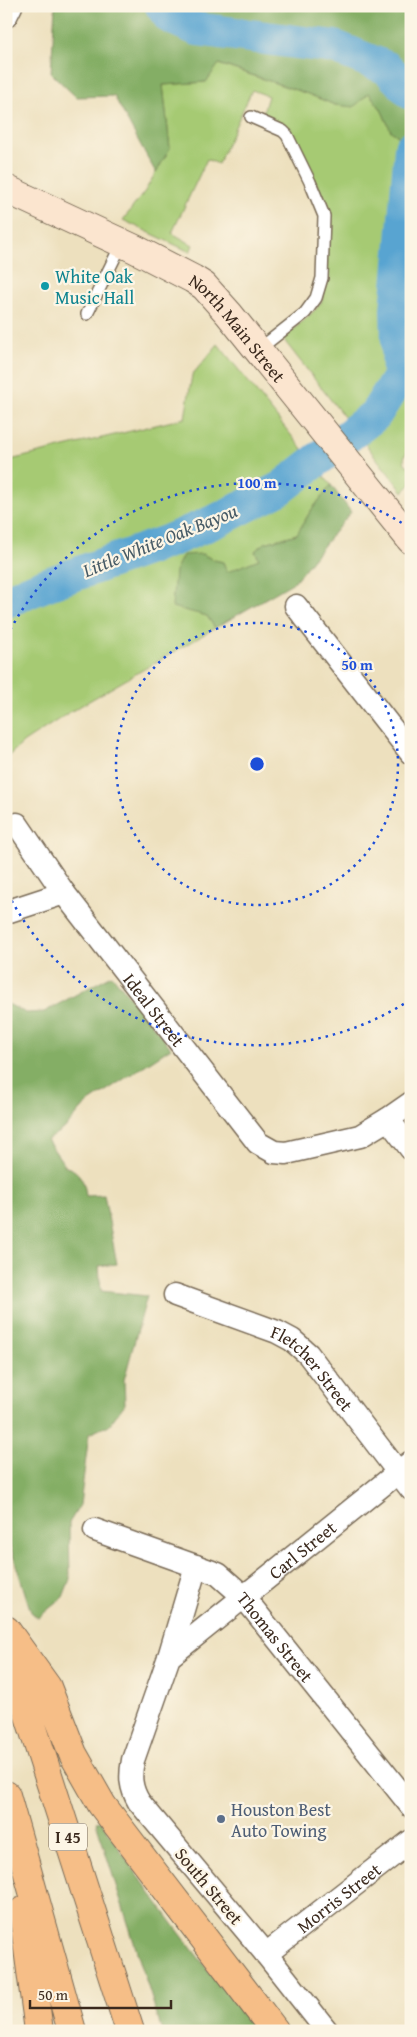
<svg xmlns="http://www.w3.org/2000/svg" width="417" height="2037" font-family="'Gentium Book Plus',serif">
<rect width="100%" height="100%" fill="#fcf5e5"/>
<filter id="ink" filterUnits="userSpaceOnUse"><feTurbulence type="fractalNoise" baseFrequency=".02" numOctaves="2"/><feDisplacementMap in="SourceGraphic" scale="10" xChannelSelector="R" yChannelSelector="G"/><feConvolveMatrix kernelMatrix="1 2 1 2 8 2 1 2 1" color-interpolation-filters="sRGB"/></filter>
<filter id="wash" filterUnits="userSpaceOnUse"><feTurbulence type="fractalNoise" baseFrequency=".0096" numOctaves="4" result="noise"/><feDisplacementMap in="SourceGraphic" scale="20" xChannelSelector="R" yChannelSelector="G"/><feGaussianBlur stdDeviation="1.12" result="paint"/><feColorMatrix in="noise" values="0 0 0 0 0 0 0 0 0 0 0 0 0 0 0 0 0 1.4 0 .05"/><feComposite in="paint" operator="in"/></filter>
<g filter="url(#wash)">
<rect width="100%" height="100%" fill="#ede0be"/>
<path fill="#a6ca73" stroke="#707a48" d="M 218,64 L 308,94 L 335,105 L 369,93 L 381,109 L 391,131 L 411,145 L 411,234 L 398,264 L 388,270 L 396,293 L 395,302 L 391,305 L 392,310 L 400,315 L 405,334 L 405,369 L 400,381 L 411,386 L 411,448 C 405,454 402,458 406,465 L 411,466 L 411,484 L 403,492 L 283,339 L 316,309 L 322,301 L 326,276 L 327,211 L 318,187 L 291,132 L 263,112 L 268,96 L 252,90 L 218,164 L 207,159 L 172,233 L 193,245 L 190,252 L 123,220 L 145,191 L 170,148 L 163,85 L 206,82 Z
M 218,344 L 331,485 L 310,512 L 297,534 L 265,543 L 255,551 L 259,559 L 227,573 L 223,562 L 214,560 L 202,554 L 207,616 L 215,628 L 70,712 L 24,742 L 6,758 L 6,461 L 185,418 L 192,375 Z"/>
<path fill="#84ae65" stroke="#606c42" d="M 55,6 L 411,6 L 411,145 L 391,131 L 381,109 L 369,93 L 354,107 L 335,105 L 308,94 L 219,64 L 206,82 L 163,85 L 170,148 L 156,173 L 114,96 L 76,97 L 51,73 Z
M 411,234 L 411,386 L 400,381 L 405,369 L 405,334 L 400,316 L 392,310 L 391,304 L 395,302 L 396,293 L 388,270 L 392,264 L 398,264 L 394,248 L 400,240 L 410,237 Z
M 331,485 L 351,512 L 294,582 L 215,628 L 207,616 L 172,607 L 175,571 L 183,555 L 202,554 L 214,560 L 223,562 L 227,572 L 259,559 L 255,551 L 265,543 L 297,534 L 310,512 Z
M 112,975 L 171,1048 L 86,1104 L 66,1127 L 47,1140 L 66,1167 C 80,1170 85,1183 86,1196 L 104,1195 L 117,1264 L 99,1266 L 101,1291 L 147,1296 L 124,1380 L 125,1404 L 109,1425 L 89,1434 L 80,1505 L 69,1523 L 70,1579 L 63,1597 L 38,1618 L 31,1612 L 6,1533 L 6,1003 L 26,1013 L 44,1012 Z
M 101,1821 C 149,1894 201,1963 257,2031 L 162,2031 L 96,1822 Z"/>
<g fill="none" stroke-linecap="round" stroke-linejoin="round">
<path stroke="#59a4d1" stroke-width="34" d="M 162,6 L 170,17 L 197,29 L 335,47 L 387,68 L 411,93
M 6,601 L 45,585 L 169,541 L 218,520 L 281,488 L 375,415 L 399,377 L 397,310 L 411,148"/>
</g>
</g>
<g filter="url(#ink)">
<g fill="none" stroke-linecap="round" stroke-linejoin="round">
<defs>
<path id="lane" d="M 251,117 L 283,131 L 287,135 L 310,182 L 324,216 L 322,278 L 316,298 L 305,313 L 258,350
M 87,314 L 122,243"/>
<g id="street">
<path d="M 6,16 L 11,6"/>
<path d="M 296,606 L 411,753"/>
<path id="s1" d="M 17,824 L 64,893 L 258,1143 L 274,1152 L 286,1153 L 360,1136 L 388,1119 L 411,1103"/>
<path d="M 6,912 L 64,893"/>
<path d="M 388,1119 L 411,1149"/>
<path id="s2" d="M 175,1295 L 277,1332 L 292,1340 L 308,1354 L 411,1489"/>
<path id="s3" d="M 95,1530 L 218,1574 L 243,1596 L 411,1806"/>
<path d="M 169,1657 L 196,1566"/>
<path id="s4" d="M 266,1954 L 411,1841"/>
<path id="s5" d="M 327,2031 L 266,1954 L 139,1802 C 130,1787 130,1776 133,1760 L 169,1657 L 411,1462"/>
</g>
<g id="secondary">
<path id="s6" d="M 6,189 L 135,249 L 193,279 L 204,286 L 229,314 L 411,540"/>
</g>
<path id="highway" d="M 6,1630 L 47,1687 L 73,1754 L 102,1805 L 275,2031
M 6,1644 L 130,2031
M 6,1795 L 72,2031
M 23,1911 L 39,2031"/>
</defs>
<use href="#lane" stroke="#796a56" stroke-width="14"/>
<use href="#street" stroke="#796a56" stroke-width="25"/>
<use href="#secondary" stroke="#796a56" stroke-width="30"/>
<use href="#highway" stroke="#796a56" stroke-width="30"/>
<use href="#lane" stroke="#fff" stroke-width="11"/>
<use href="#street" stroke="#fff" stroke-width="22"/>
<use href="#secondary" stroke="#fbe5cf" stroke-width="28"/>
<use href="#highway" stroke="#f6be87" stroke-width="28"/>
</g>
</g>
<g fill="none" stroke="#1d4ed8" stroke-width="2.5" stroke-dasharray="2.5 5">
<circle cx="257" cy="764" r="141"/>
<path d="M410 1000A281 281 0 0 1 7 892M7 636A281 281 0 0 1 410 528"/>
</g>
<circle fill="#0f9aa8" stroke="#fcf5e5" stroke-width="2" cx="45" cy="286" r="5"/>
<circle fill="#5c6f8a" stroke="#fcf5e5" stroke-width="2" cx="221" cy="1819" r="5"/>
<g text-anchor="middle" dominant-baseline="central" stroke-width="4.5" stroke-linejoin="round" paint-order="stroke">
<rect fill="#fcf5e5" stroke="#75675a" stroke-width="1" x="49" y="1823.5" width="38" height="27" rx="4"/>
<g font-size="16" font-weight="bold" fill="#3b2a1e">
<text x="68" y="1837">I 45</text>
</g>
<g font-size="18" fill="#0d838f" stroke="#fcf5e5" text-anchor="start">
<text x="55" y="276">White Oak<tspan x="55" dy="21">Music Hall</tspan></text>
</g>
<g font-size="18" fill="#3b2a1e" stroke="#fcf5e5">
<text stroke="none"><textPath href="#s6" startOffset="274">North Main Street</textPath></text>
<text stroke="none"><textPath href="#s1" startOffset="231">Ideal Street</textPath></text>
<text stroke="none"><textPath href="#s2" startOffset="159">Fletcher Street</textPath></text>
<text stroke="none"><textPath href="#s5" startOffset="620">Carl Street</textPath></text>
<text stroke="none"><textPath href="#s3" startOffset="216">Thomas Street</textPath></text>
<text transform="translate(209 1886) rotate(50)">South Street</text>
<text stroke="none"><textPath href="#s4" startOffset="92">Morris Street</textPath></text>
</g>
<g font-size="18" fill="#4e5e75" stroke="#fcf5e5" text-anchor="start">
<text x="231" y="1809">Houston Best<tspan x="231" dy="21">Auto Towing</tspan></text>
</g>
<g font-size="19" font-style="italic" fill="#475b66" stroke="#fcf5e5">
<text transform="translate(160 540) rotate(-22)">Little White Oak Bayou</text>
</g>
</g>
<circle cx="257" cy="764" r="8" fill="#1d4ed8" stroke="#fcf5e5" stroke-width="2.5"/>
<g font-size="15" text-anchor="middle" font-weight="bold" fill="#1d4ed8" stroke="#fcf5e5" stroke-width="4.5" stroke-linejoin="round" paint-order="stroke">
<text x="257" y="488">100 m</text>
<text x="357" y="670">50 m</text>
</g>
<rect width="417" height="2037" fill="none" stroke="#fcf5e5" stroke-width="25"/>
<path d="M30 2000v8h141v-8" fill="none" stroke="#3b2a1e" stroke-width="2.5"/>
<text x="38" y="2000" font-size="15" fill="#3b2a1e" stroke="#fcf5e5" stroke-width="4" paint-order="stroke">50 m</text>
</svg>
